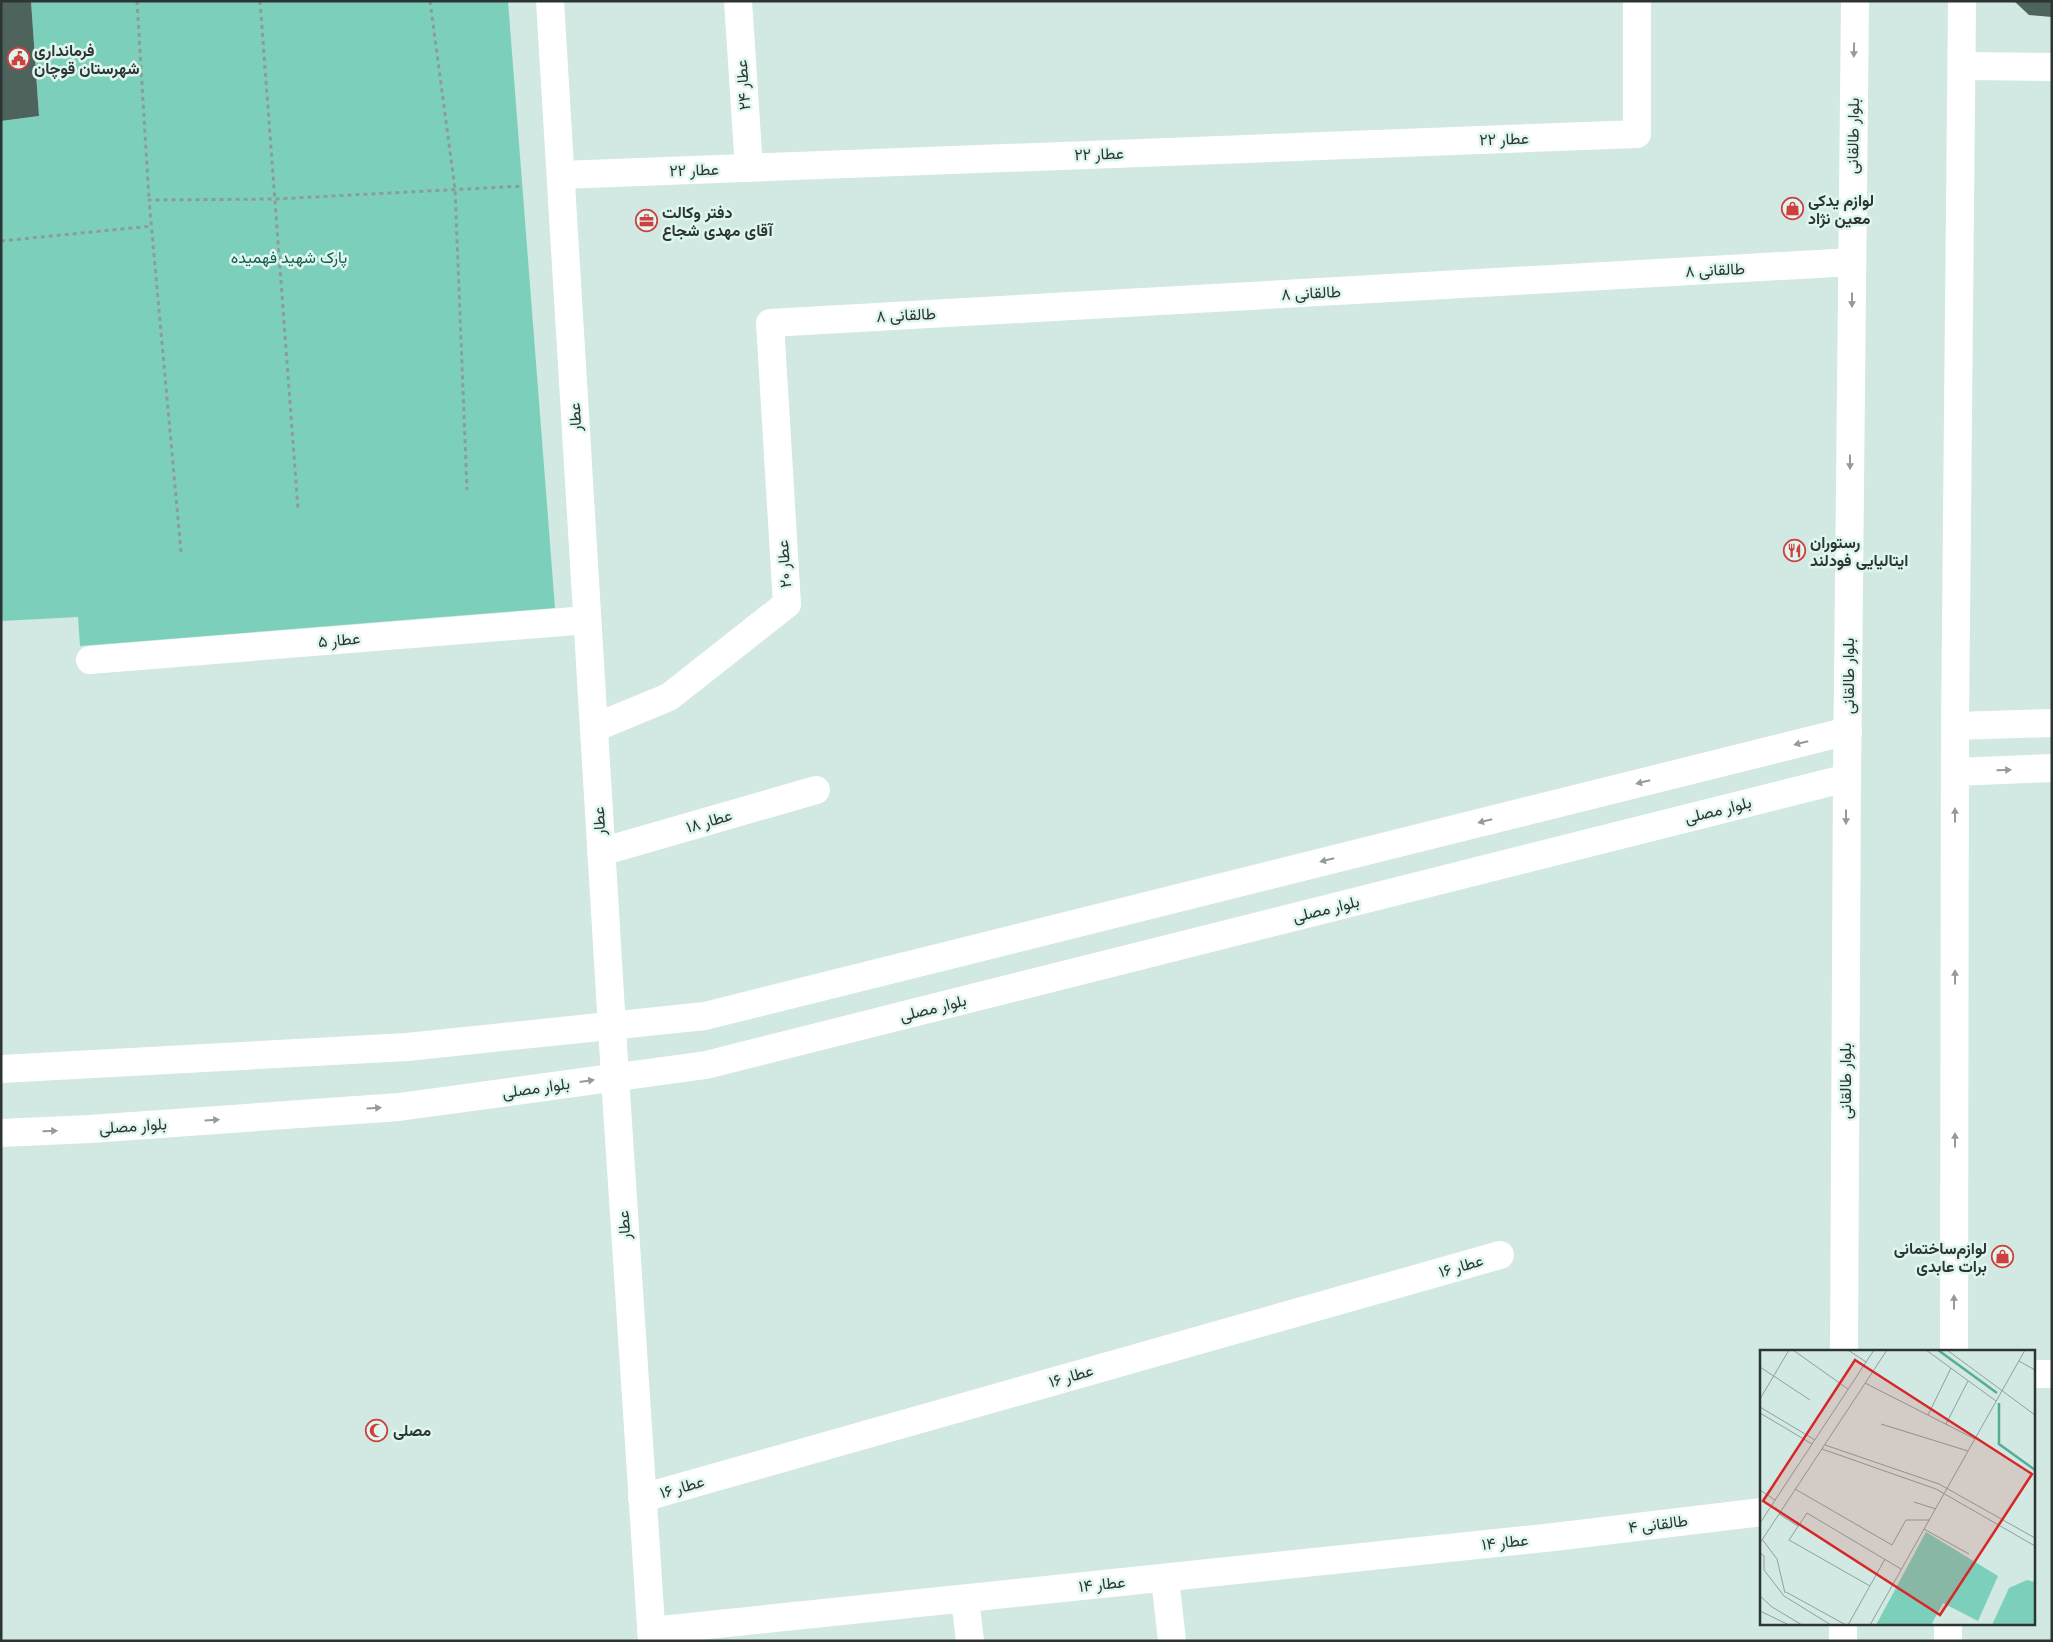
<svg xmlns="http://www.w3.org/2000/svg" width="2053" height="1642" font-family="'Space Grotesk',Vazirmatn,sans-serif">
<rect width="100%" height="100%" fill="#d2e8e2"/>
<path fill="#7cd0bb" d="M 31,1 L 508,1 L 555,608 L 80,646 L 78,617 L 1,621 L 1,121 L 39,116 Z"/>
<path fill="#4f635d" d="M 1,1 L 31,1 L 39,116 L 1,121 Z
M 2014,1 L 2052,1 L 2052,17 L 2029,15 Z"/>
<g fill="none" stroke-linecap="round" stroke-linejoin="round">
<path stroke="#8c9d99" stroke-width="3" stroke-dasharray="4 4" stroke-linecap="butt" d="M 137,1 L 149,200
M 260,1 L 298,509
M 430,1 L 455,189 L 467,490
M 1,241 L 152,226
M 181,552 L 149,200 L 275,199 L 523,186"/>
<path stroke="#fff" stroke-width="28" d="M 550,1 L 615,1077 L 652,1641
M 738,1 L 749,168
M 1962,66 L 2052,67
M 561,175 L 1637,134 L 1637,1
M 90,660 L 587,620
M 1955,726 L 2052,723
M 594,728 L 669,697 L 787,604 L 770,323 L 1852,262
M 1955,772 L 2052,768
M 601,852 L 816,790
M 1,1069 L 407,1047 L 705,1016 L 1848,731
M 1,1133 L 90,1129 L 399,1107 L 706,1065 L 1847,778
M 2034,1374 L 2052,1374
M 642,1498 L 1500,1255
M 1165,1578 L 1172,1641
M 965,1599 L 970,1641
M 651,1631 L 1554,1537 L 1762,1512"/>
<path stroke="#fff" stroke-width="28" d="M 1844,1351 L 1847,778 L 1855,1
M 1954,1351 L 1955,726 L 1962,1
M 1843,1641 L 1843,1623
M 1948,1641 L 1948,1623"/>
</g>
<defs><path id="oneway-solid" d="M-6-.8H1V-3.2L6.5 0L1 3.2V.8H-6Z" transform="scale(1.25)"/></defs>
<g fill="#969a99">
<use href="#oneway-solid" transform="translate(1854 50) rotate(91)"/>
<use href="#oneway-solid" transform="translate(1852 300) rotate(90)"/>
<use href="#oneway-solid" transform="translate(1850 462) rotate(90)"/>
<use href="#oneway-solid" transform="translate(1801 743) rotate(166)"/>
<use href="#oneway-solid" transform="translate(2004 770) rotate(-2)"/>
<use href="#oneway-solid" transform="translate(1643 782) rotate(166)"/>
<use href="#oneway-solid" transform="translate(1955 815) rotate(-90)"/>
<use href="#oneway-solid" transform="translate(1846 817) rotate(90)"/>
<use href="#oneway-solid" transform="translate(1485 821) rotate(166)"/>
<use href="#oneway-solid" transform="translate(1327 860) rotate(166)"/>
<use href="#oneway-solid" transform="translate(1955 977) rotate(-90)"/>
<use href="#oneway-solid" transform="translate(587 1081) rotate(-8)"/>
<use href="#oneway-solid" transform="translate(374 1108) rotate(-4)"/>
<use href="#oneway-solid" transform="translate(212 1120) rotate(-4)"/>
<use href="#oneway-solid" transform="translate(50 1131) rotate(-2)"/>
<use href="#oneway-solid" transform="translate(1955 1140) rotate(-90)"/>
<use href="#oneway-solid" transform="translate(1954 1302) rotate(-90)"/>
</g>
<defs>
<symbol id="civic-ring" viewBox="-11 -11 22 22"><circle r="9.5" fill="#dff6ef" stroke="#ce3f3d" stroke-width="1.5"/><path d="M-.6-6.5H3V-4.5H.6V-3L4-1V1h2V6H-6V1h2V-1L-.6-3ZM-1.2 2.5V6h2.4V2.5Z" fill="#ce3f3d"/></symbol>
<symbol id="shop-ring" viewBox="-11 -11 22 22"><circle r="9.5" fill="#dff6ef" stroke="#ce3f3d" stroke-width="1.5"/><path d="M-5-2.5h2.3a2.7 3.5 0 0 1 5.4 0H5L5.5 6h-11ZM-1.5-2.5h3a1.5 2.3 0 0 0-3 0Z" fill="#ce3f3d"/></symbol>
<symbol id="office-ring" viewBox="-11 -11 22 22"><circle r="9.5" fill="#dff6ef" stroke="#ce3f3d" stroke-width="1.5"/><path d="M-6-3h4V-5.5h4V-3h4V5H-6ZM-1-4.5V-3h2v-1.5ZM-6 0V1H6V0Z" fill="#ce3f3d"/></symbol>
<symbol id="restaurant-ring" viewBox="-11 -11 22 22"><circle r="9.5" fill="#dff6ef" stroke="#ce3f3d" stroke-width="1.5"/><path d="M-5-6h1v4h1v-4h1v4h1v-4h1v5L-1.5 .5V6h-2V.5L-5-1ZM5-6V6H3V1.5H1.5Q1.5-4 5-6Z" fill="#ce3f3d"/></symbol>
<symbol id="mosque-ring" viewBox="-11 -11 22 22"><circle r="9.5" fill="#dff6ef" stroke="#ce3f3d" stroke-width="1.5"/><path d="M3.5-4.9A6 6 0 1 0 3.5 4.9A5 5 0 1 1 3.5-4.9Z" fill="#ce3f3d"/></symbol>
</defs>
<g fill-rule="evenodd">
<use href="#civic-ring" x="6" y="46" width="25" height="25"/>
<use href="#shop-ring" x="1780" y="196" width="25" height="25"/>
<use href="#office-ring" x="634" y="208" width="25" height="25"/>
<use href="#restaurant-ring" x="1782" y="538" width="25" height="25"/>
<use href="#shop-ring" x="1990" y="1244" width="25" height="25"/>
<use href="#mosque-ring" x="364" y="1418" width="25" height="25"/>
</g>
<g text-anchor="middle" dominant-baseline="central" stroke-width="5" stroke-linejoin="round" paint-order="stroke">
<g font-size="16" font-weight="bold" fill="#2c3533" stroke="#dff6ef" text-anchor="start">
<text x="34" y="50">فرمانداری<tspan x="34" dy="18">شهرستان قوچان</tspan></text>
<text x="1808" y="200">لوازم یدکی<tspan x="1808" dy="18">معین نژاد</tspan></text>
<text x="662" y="212">دفتر وکالت<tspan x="662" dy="18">آقای مهدی شجاع</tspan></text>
<text x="1810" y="542">رستوران<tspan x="1810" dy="18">ایتالیایی فودلند</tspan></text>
<text x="1987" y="1248" text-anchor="end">لوازم‌ساختمانی<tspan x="1987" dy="18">برات عابدی</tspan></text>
<text x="393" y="1430">مصلی</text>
</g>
<g font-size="16" fill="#2c3533" stroke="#dff6ef">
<text transform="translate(743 85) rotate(-94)">عطار ۲۴</text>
<text transform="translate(1853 136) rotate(-89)">بلوار طالقانی</text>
<text transform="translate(1504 139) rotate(-2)">عطار ۲۲</text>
<text transform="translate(1099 154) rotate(-2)">عطار ۲۲</text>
<text transform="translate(694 170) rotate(-2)">عطار ۲۲</text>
<text transform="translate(1715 270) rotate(-3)">طالقانی ۸</text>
<text transform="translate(1311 293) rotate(-3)">طالقانی ۸</text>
<text transform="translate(906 315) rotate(-3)">طالقانی ۸</text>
<text transform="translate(575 417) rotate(-93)">عطار</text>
<text transform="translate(784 564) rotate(-94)">عطار ۲۰</text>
<text transform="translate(339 640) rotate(-5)">عطار ۵</text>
<text transform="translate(1848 676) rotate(-90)">بلوار طالقانی</text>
<text transform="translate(1718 810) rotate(-14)">بلوار مصلی</text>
<text transform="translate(599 821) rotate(-93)">عطار</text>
<text transform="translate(709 821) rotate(-16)">عطار ۱۸</text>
<text transform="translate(1326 909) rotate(-14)">بلوار مصلی</text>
<text transform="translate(933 1008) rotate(-14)">بلوار مصلی</text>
<text transform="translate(1845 1081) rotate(-90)">بلوار طالقانی</text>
<text transform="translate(536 1088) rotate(-8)">بلوار مصلی</text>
<text transform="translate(133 1126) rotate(-4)">بلوار مصلی</text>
<text transform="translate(624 1225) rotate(-94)">عطار</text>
<text transform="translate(1461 1266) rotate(-16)">عطار ۱۶</text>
<text transform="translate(1071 1376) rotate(-16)">عطار ۱۶</text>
<text transform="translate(682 1487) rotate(-16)">عطار ۱۶</text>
<text transform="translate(1658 1524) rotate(-7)">طالقانی ۴</text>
<text transform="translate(1505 1542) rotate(-6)">عطار ۱۴</text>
<text transform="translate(1102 1584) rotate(-6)">عطار ۱۴</text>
</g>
<g font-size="16" fill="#145c4d" stroke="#dff6ef">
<text x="289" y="257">پارک شهید فهمیده</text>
</g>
</g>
<g transform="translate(1760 1350)">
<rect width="275" height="275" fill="#d2e8e2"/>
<path d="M 166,182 L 238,226 L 218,271 L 183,253 L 171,275 L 116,275 ZM 267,230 L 275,232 L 275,275 L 232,275 L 249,238 Z" fill="#7cd0bb"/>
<path fill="none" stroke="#55ad98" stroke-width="2.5" d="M 178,0 L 237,43M 239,53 L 239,94 L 275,120"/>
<path fill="none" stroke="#90a09c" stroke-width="1" d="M 33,0 L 88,39M 88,0 L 106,12M 166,0 L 236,51M 187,0 L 275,65M 259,11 L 275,20M 0,17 L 50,50M 105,33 L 215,89M 0,49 L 29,0M 0,57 L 55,90M 0,63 L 52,94M 168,65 L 191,18M 121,74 L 208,101M 186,74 L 208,31M 65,95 L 179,134 L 275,188M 62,99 L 176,139 L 275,196M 35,139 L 132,195 L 146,170 L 170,170M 0,140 L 15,150M 154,152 L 176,159M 19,164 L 38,176M 0,173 L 114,0M 164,179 L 209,204M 2,189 L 17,209 L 25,243M 0,193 L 127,0M 0,203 L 4,206 L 4,220 L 24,246 L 71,275M 110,236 L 29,190 L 47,163 L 141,219M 26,242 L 86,275M 0,246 L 12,257 L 42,275M 0,261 L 29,275M 88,275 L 125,209M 110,275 L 265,0"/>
<path fill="#d62828" fill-opacity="0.15" stroke="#d62828" stroke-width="2.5" d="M 95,10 L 272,124 L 180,265 L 3,151 Z"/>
<rect width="275" height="275" fill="none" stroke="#2c3533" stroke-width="2.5"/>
</g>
<rect width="2053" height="1642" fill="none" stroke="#2c3533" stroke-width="5"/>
</svg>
